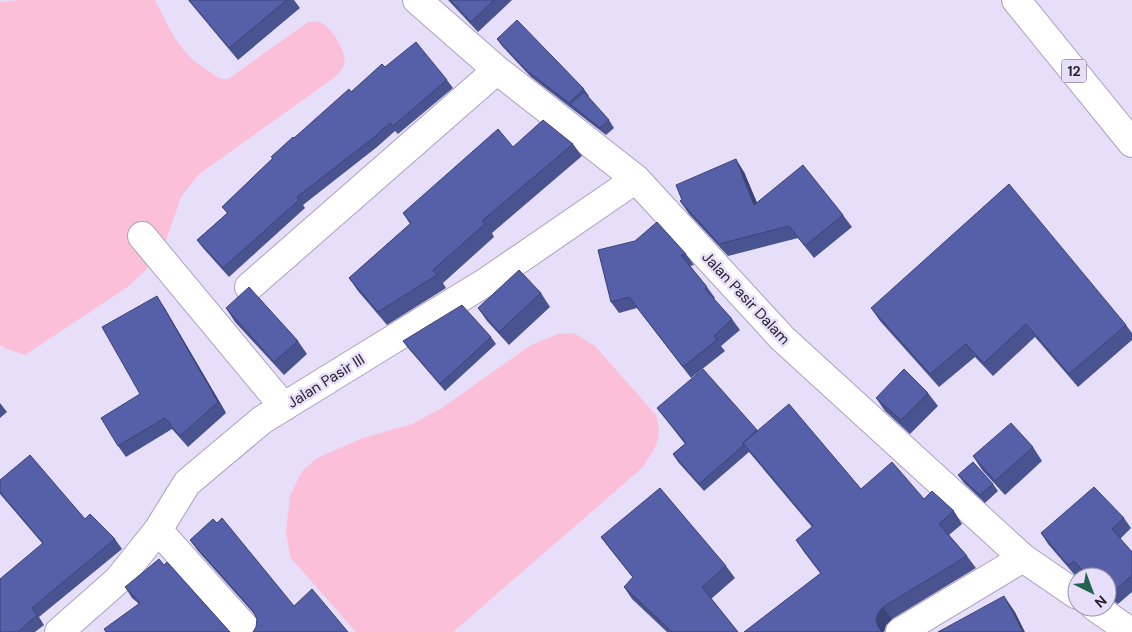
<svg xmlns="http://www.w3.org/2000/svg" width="1132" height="632" font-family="'DM Sans',sans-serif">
<rect width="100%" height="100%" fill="#e7def9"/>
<path fill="#fbc0d7" d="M 18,0 L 155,0 C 169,28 179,53 207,70 C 214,75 220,80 228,79 L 308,22 C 312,22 316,21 320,22 C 331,26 348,53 344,65 C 342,69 338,74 335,77 L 198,175 L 181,197 L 165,243 L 153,263 L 129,286 L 25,355 L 7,349 L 0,345 L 0,2 Z
M 574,333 L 595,346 L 656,415 C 664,438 654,451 641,469 L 453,632 L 356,632 L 290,557 L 286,531 L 290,496 L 302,471 L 317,458 L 363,438 L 412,424 L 442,408 L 531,345 L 558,334 Z"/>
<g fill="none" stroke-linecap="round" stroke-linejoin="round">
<defs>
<path id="street" d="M 417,0 L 497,70 L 636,179 L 782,338 L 1023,558 L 1077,595
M 142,236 L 284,407
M 249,287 L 497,70
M 158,530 L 249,632
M 1095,607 L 1131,632
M 59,632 L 118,580 L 158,530 L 187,483 L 262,420 L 486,282 L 636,179
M 900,632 L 1023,558"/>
<path id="highway" d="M 1016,0 L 1132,143"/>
</defs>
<use href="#street" stroke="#aba2bc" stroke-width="30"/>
<use href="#highway" stroke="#aba2bc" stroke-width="30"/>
<use href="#street" stroke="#fff" stroke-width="28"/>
<use href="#highway" stroke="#fff" stroke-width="28"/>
</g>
<path fill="#495390" d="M 188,0 L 294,0 L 300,8 L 238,60 Z
M 448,0 L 512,0 L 478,32 Z
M 497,39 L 584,89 L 589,96 L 588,97 L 609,120 L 614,128 L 606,135 L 531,77 L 502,46 Z
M 385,67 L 447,80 L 453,88 L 398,134 L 395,131 L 377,147 L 303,205 L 305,208 L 229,277 L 203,248 L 197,240 L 227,213 L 222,207 L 294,138 L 351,92 Z
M 573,144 L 582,156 L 492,233 L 494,237 L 443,283 L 446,288 L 387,325 L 358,291 L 349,278 L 410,224 L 403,213 L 513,147 Z
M 744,172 L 757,203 L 843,215 L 852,227 L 814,258 L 798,238 L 728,256 L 689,214 L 680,201 Z
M 598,250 L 686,254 L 694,265 L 690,266 L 707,287 L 715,298 L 714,299 L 732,319 L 740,330 L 721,346 L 725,351 L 691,378 L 637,308 L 619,313 L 611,302 Z
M 541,293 L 550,307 L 509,345 L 487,321 L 478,308 Z
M 164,307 L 226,413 L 188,447 L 172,429 L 126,457 L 118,446 L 140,394 Z
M 226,308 L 298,341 L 307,354 L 284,375 L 235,322 Z
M 871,308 L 1126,325 L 1132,333 L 1132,340 L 1078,387 L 1035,337 L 993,376 L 975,357 L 939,387 L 880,321 Z
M 491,337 L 496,344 L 445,391 L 408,348 L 403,341 Z
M 928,393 L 938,406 L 910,434 L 885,411 L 876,398 Z
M 0,403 L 7,412 L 0,418 Z
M 657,408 L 757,430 L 861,489 L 924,499 L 954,511 L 962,524 L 949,535 L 967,556 L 976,568 L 892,619 L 886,625 L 884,632 L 820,573 L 804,552 L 796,540 L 812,527 L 749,452 L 704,491 L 678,462 L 673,454 L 685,444 Z
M 1033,447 L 1042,461 L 1005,495 L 982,470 L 973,456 Z
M 958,475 L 993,484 L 998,491 L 985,503 L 964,483 Z
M 0,480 L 85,519 L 115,539 L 122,549 L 39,617 L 44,625 L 35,632 L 0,632 L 42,543 L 0,494 Z
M 1124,518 L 1131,528 L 1120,539 L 1132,552 L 1132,592 L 1118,604 L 1107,597 L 1107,577 L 1087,577 L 1082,571 L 1076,576 L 1073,573 L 1048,544 L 1041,533 Z
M 601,537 L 726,566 L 735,578 L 711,599 L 738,632 L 667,632 L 632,599 L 624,587 L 633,578 L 610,549 Z
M 190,540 L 294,606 L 256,627 L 257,619 L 256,616 L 198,551 Z
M 164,565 L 230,632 L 139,604 L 132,598 L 125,587 Z"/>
<path fill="#3c4376" d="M 736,159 L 744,172 L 763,217 L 754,205 Z
M 157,296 L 164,307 L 226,413 L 218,402 Z
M 1004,596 L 1015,612 L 1025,632 L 1023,632 Z
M 883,607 L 892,619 L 886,625 L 884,632 L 881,632 L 878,627 L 876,620 L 878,613 Z"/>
<path fill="#5560a8" stroke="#3c4376" d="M 189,0 L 287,0 L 229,48 Z
M 450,0 L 494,0 L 471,22 Z
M 517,20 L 584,89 L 569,103 L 526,70 L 497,39 Z
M 416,42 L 447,80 L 393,126 L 390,123 L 372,139 L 297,197 L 299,200 L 223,268 L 197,240 L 228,213 L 222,207 L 273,158 L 271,157 L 293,137 L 294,138 L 349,89 L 351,92 L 382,64 L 385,67 Z
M 584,92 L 609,120 L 600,128 L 570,104 Z
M 543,120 L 573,144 L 482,221 L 485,224 L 433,270 L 437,275 L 378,312 L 349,278 L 411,223 L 403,213 L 498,129 L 513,147 Z
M 736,159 L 754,205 L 803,165 L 843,215 L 805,246 L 789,226 L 719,244 L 680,201 L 682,200 L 676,185 Z
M 1009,184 L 1126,325 L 1069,374 L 1026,324 L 984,363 L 966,344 L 930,374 L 871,308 Z
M 657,222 L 686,254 L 681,255 L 707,287 L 705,289 L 732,319 L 714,336 L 717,340 L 683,367 L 629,297 L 611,302 L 598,250 L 635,241 Z
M 519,270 L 541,293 L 499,332 L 478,308 Z
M 249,287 L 298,341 L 274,362 L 226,308 Z
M 157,296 L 218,402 L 180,436 L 165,418 L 118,446 L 101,418 L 140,394 L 102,327 Z
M 462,305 L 491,337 L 440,384 L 403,341 Z
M 703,369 L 757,430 L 743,443 L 744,445 L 699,484 L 673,454 L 686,443 L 657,408 Z
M 904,369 L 928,393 L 901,420 L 876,398 Z
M 789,404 L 861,489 L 892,462 L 924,499 L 932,491 L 954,511 L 939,524 L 967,556 L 883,607 L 878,613 L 876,620 L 878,627 L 882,632 L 744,632 L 821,573 L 796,540 L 813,526 L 743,443 Z
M 1011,423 L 1033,447 L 995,481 L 973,456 Z
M 30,455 L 85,519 L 90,514 L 115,539 L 32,608 L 37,615 L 18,632 L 0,632 L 0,579 L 43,543 L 0,492 L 0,480 Z
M 973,462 L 993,484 L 980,495 L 958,475 Z
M 1094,487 L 1124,518 L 1112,529 L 1132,552 L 1132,575 L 1111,594 L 1107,591 L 1107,577 L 1089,577 L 1074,561 L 1069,565 L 1066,563 L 1041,533 Z
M 660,488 L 726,566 L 702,587 L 738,632 L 672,632 L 624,587 L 633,577 L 601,537 Z
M 222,518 L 294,606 L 312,589 L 348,632 L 253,632 L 256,627 L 257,619 L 253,611 L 190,540 L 213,519 L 217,523 Z
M 159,559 L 164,565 L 167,562 L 230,632 L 106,632 L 104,629 L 140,603 L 125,587 Z
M 1004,596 L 1023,632 L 938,632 Z"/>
<g text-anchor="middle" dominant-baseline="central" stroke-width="5" stroke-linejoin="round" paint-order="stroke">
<rect fill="#e7def9" stroke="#615c6b" stroke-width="1" x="1061.5" y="59.5" width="25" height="23" rx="4"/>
<g font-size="14" font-weight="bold" fill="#27242e">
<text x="1074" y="71">12</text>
</g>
<g font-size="15" fill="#27242e" stroke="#e7def9">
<text transform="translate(746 298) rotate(47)">Jalan Pasir Dalam</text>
<text transform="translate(326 381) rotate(-32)">Jalan Pasir III</text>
</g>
</g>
<g transform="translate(1092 592) rotate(138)"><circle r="24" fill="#e7def9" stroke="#9a94a8"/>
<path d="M0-4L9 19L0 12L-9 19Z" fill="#246351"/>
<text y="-8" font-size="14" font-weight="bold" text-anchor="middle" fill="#27242e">N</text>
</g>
</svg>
